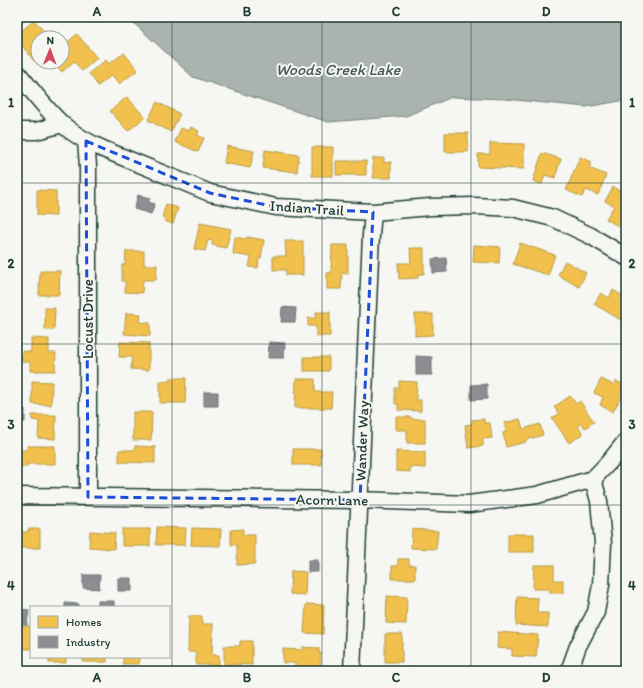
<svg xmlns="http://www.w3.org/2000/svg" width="643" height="688" font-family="Itim,sans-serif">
<rect width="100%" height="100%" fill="#f6f6f2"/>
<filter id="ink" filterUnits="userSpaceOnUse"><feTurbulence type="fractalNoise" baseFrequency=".025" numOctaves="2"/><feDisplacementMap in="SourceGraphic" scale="8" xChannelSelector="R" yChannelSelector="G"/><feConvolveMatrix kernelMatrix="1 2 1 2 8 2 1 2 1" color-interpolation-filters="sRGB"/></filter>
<g filter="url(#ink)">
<path fill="#aab3ae" stroke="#72847d" d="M 127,17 L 626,17 L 626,100 L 586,107 L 505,99 L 452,97 L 406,116 L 328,122 L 193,77 Z"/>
<path fill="#f2c14e" stroke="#b39946" d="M 17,17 L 29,17 L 19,25 L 17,22 Z
M 34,20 L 47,35 L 52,31 L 58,38 L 38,38 L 38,58 L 34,61 L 17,39 L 17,35 Z
M 77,34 L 97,58 L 82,71 L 74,61 L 62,72 L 53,62 L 62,62 L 62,47 Z
M 124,53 L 138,70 L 119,84 L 112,75 L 98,86 L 89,73 L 106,60 L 109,64 Z
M 127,97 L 145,117 L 128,131 L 110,111 Z
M 157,102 L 180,114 L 171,132 L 148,120 Z
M 191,127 L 199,131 L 197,135 L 204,138 L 198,152 L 175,142 L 181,128 L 189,131 Z
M 445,133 L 468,133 L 468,152 L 445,152 Z
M 490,143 L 524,144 L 524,169 L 478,167 L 478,154 L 490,154 Z
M 227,146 L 254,151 L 250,168 L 224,163 Z
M 312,147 L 333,147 L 333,176 L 312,176 Z
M 265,150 L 299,155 L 297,172 L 263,168 Z
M 542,153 L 561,159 L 555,178 L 545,175 L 542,184 L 533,181 Z
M 580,157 L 592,162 L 589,168 L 606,175 L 598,195 L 586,190 L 582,197 L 566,190 Z
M 373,158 L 384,158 L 384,163 L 391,162 L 391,178 L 373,178 Z
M 336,161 L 366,161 L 366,175 L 336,175 Z
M 613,187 L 626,195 L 626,213 L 618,226 L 606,219 L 614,206 L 605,201 Z
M 37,190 L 56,191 L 56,216 L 37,215 Z
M 166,204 L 178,208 L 173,224 L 164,221 L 165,218 L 162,217 Z
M 200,223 L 231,229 L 226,248 L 212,245 L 213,241 L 208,240 L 205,251 L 194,249 Z
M 235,237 L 246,239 L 247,237 L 264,240 L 261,258 L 259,258 L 258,268 L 249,267 L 251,257 L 233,254 Z
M 285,241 L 303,241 L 303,275 L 286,275 L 286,270 L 273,270 L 273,256 L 286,256 Z
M 520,243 L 555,255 L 548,275 L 513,264 Z
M 332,245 L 348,245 L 348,274 L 342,273 L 341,289 L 327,289 L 327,273 L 331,273 Z
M 474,245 L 500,247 L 499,263 L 473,262 Z
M 410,248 L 424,248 L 424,274 L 418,274 L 418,278 L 399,279 L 398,263 L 411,263 Z
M 126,251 L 144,251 L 144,265 L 157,265 L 156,280 L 143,280 L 142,293 L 125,292 L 125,281 L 122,281 L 122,265 L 125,265 Z
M 565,261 L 586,273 L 579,287 L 558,275 Z
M 40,271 L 60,271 L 59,295 L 39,295 Z
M 613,290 L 626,298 L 626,311 L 621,320 L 594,304 L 601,293 L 609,298 Z
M 45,308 L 55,308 L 54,330 L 45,330 Z
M 316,312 L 330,312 L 330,336 L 316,336 L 316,326 L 308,326 L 308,318 L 316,318 Z
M 126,313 L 141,314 L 140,322 L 150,323 L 150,336 L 124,334 Z
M 415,314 L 433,314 L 433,335 L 415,336 Z
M 31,338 L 49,339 L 49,353 L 56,353 L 55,371 L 30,371 L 30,362 L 22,362 L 22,351 L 31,352 Z
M 120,342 L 149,343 L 149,370 L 131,369 L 132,357 L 119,357 Z
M 304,357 L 329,357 L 329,371 L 304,371 Z
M 170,378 L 186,378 L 185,403 L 160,403 L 160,381 L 170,381 Z
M 296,379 L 315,379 L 315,392 L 332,392 L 331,408 L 295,408 Z
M 601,379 L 614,385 L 616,381 L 624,385 L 621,390 L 626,393 L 625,396 L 622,395 L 613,412 L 600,405 L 603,397 L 594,393 Z
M 32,381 L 52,382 L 51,405 L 32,404 Z
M 399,381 L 417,382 L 416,400 L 421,400 L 421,411 L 398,410 L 398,404 L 395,404 L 395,388 L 399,388 Z
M 570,396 L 576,404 L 580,401 L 594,422 L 585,428 L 581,423 L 578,426 L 583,434 L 569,443 L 552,418 L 559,414 L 554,407 Z
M 133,412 L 152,412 L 151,440 L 133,440 Z
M 32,415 L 56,415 L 55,439 L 38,438 L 39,421 L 32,420 Z
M 396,417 L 411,417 L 411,419 L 425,419 L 425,443 L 407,443 L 407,430 L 396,430 Z
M 484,419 L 484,423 L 490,423 L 492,438 L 483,439 L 483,446 L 468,448 L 465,425 L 472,424 L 472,420 Z
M 520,419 L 523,429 L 540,424 L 543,435 L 525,440 L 526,442 L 506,447 L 503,433 L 506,432 L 504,423 Z
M 27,446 L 55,446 L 55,464 L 27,464 L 27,467 L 17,467 L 17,450 L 27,450 Z
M 135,446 L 155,447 L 155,463 L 119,462 L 119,450 L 135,450 Z
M 293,449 L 321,449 L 321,465 L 293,465 Z
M 396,451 L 425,452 L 425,468 L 410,467 L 410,472 L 396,471 Z
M 157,527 L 186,528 L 185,545 L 156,545 Z
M 192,528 L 221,529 L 220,546 L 191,545 Z
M 28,529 L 40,529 L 40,548 L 20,548 L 20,532 L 28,532 Z
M 122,529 L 150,529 L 150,546 L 122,546 Z
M 243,529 L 243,535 L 255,535 L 255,564 L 237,565 L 237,545 L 231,545 L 231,530 Z
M 412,529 L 438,531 L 436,549 L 411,548 Z
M 90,531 L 115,533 L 114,549 L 89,547 Z
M 508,534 L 534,534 L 534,552 L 508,552 Z
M 398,559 L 409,559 L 409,565 L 415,565 L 415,579 L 392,579 L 392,566 L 398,566 Z
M 534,565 L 554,565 L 554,580 L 563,580 L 563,593 L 550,593 L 550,589 L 533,589 Z
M 291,571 L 306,572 L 305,595 L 290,594 Z
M 387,596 L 407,597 L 406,624 L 386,623 Z
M 517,597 L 538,598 L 537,613 L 548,613 L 548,627 L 516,625 Z
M 306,604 L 324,605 L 323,634 L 304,633 Z
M 189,616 L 202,616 L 202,624 L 213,624 L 212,655 L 219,655 L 219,665 L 196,665 L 196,652 L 188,652 Z
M 19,626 L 31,626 L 31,649 L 19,649 Z
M 498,632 L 538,635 L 536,657 L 512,656 L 512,649 L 497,648 Z
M 385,634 L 402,634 L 402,662 L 385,662 Z
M 240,641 L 252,641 L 252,665 L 224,664 L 224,646 L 240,646 Z
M 302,647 L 319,648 L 319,653 L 321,653 L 320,668 L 295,667 L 295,663 L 283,663 L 283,649 L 302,650 Z
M 49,657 L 66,657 L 66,663 L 49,663 Z
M 83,657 L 107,657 L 107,662 L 83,662 Z
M 123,657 L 139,657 L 139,664 L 123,664 Z
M 398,668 L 420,668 L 420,671 L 398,671 Z"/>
<path fill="#8d8d92" stroke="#6c7576" d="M 138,195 L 150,199 L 148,202 L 155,204 L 151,214 L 134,209 Z
M 446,258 L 447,272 L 433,273 L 432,259 Z
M 282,307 L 296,308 L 295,322 L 281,322 Z
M 269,342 L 285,343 L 284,358 L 268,358 Z
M 416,356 L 432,357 L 432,375 L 416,375 Z
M 487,384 L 487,399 L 471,400 L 471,385 Z
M 204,392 L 218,392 L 218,406 L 204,406 Z
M 17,409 L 25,409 L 25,422 L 17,422 Z
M 308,560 L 318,560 L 318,572 L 308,572 Z
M 83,575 L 100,575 L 99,589 L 83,588 Z
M 118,578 L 132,578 L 132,591 L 118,591 Z
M 98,601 L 114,601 L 114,607 L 98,607 Z
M 65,603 L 79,604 L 79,607 L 65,607 Z
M 17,609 L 29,610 L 27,625 L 17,624 Z"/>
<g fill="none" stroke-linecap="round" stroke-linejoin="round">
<defs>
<path id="minor" d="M 17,72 C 31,89 47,111 63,125 C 75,135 89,143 103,149 L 210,193 L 276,207 L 373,212 L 430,207 L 475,206 L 513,208 L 553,218 L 591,236 L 626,257
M 17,131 L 36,131 L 44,129 L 62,124
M 86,141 L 88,166 L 88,497
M 17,496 L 360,500 L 469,504 L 537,495 L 593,479 L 610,461 L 626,441
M 352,671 L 371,235 L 373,212
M 569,671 L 578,646 L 596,612 L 601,585 L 603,543 L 599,501 L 593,479"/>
</defs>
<use href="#minor" stroke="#1f3d34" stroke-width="19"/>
<use href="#minor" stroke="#f6f6f2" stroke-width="16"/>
</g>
</g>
<path fill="none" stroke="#1d4ed8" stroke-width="3" stroke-dasharray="8 5" stroke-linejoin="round" d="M 86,141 L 210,193 L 276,207 L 373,212 L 360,500 L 88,497 Z"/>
<path fill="none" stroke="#1f3d34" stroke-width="1" stroke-opacity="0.55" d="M 172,17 L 172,671M 322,17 L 322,671M 471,17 L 471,671M 17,183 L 626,183M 17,344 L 626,344M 17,505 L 626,505"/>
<g text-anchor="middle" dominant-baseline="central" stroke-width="4" stroke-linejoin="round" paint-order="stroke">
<g font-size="15" fill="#1f3d34" stroke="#f6f6f2">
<text transform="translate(307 208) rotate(4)">Indian Trail</text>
<text transform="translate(88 319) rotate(-90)">Locust Drive</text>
<text transform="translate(362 441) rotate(-88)">Wander Way</text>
<text transform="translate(332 500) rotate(1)">Acorn Lane</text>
</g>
<g font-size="16" font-style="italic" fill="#425a52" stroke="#f6f6f2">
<text x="338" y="69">Woods Creek Lake</text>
</g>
</g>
<rect width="643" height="688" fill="none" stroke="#f6f6f2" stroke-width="44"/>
<rect x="30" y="606" width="140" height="52" fill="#f6f6f2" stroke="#a0aca6"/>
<rect x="38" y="616" width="20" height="12" fill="#f2c14e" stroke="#a0aca6"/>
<text x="66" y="626" font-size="12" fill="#1f3d34">Homes</text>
<rect x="38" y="636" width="20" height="12" fill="#8d8d92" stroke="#a0aca6"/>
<text x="66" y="646" font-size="12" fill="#1f3d34">Industry</text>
<g transform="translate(50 50) rotate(1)"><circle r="19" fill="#f6f6f2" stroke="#a0aca6"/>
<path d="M0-3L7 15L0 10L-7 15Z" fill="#d1495b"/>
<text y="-6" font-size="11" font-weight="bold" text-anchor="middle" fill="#1f3d34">N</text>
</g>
<rect x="22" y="22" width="599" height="644" fill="none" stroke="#1f3d34" stroke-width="1.5"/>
<g font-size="13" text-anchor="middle" font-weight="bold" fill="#1f3d34">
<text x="97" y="16">A</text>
<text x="247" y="16">B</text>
<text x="396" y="16">C</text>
<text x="546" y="16">D</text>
<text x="11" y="107">1</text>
<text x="632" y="107">1</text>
<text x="11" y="268">2</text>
<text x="632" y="268">2</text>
<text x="11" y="429">3</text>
<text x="632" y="429">3</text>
<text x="11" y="590">4</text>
<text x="632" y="590">4</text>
<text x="97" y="682">A</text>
<text x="247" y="682">B</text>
<text x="396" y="682">C</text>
<text x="546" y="682">D</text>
</g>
</svg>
